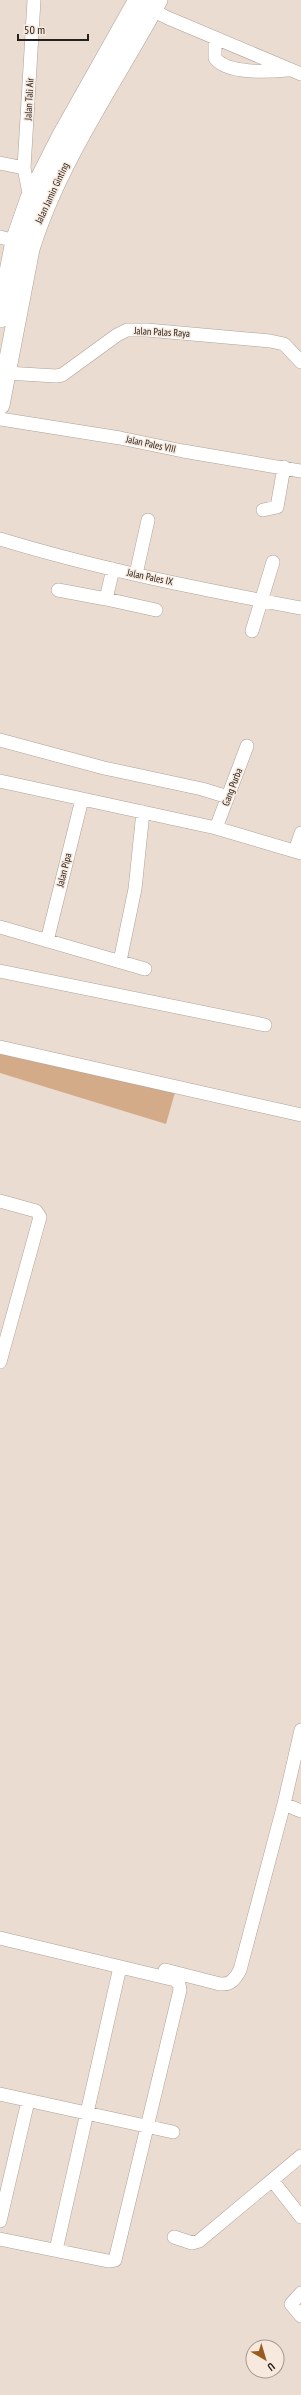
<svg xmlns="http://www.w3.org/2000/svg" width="301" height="2395" font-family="'PT Sans Narrow',sans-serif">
<rect width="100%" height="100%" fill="#ebdcd1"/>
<path fill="#d4ab89" d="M 0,1050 L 176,1089 L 166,1124 L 0,1073 Z"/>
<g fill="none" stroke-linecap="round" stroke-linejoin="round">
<defs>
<path id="minor" d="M 152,10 L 168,18 L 301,74
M 215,39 L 215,58 C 227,74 268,72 287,70
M 0,163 L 24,168
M 30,198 L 24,168 L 34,0
M 0,237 L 15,241
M 6,373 L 56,376 L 62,375 L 117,335 L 127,330 L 147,330 L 270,341 L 284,344 L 301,362
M 0,419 L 120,438 L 183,451 L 301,471
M 263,510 L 277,507 L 284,467
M 0,539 C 98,569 200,589 301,608
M 136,574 L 148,520
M 58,590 L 106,599 L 113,569
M 106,599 L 156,610
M 252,631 L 273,562
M 0,740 L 104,768 L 202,789 L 228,797
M 0,781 L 216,828 L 301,853
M 216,828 L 247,746
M 295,851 L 301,833
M 0,927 L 145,969
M 47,941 L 82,799
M 120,961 L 135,889 L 143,812
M 0,971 L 265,1025
M 0,1047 L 301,1115
M 0,1201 L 36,1211 L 40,1217 L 0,1362
M 284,1804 L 301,1811
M 0,1938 L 175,1980 L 179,1984 L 180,1990 L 115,2260 L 108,2261 L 0,2239
M 165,1970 L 220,1984 C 231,1985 235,1979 240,1970 L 284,1804 L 301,1730
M 0,2094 L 173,2132
M 272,2180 L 301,2217
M 0,2221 L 28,2101
M 174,2237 L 192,2243 L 199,2241 L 301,2156
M 56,2250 L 120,1967
M 301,2293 L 291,2304 L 301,2316"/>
<path id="highway" d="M 0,318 L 15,241 L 30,198 L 61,137 L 138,0
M 0,405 L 30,249 C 57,161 114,81 158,0"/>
</defs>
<use href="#minor" stroke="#afa197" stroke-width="14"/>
<use href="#highway" stroke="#afa197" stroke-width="20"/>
<use href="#minor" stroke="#fff" stroke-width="13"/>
<use href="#highway" stroke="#fff" stroke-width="19"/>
</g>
<g text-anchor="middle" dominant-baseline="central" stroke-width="3" stroke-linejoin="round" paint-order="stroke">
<g font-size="10" fill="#25201b" stroke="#f8e9de">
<text transform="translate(29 99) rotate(-87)">Jalan Tali Air</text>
<text transform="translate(52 193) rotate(-65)">Jalan Jamin Ginting</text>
<text transform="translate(162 332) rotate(3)">Jalan Palas Raya</text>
<text transform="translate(151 444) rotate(12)">Jalan Pales VIII</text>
<text transform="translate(150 577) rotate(12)">Jalan Pales IX</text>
<text transform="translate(232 787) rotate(-69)">Gang Purba</text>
<text transform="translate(64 870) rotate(-76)">Jalan Pipa</text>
</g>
</g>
<g transform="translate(265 2359) rotate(142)"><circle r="19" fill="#f8e9de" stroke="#a49990"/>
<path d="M0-3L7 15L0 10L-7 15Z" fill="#995c20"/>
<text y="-6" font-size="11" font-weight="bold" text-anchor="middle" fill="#25201b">U</text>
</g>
<path d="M18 34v6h70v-6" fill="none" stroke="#25201b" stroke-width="2"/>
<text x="24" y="34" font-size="12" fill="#25201b" stroke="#f8e9de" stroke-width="3" paint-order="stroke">50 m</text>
</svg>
